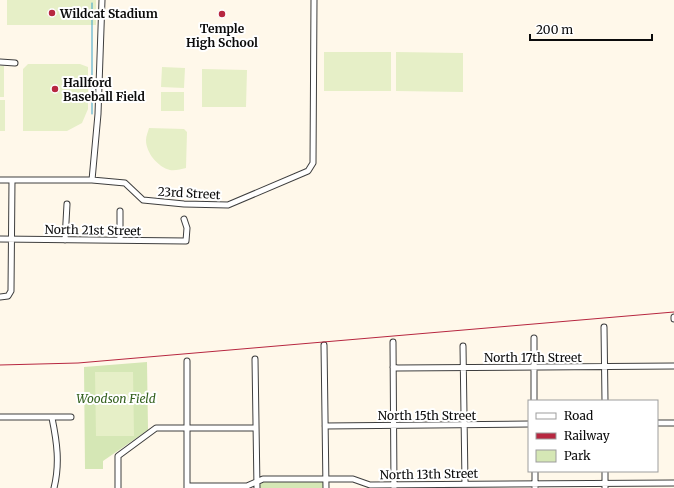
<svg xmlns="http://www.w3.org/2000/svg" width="674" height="488" font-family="Merriweather,serif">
<rect width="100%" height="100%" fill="#fff8ea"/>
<path fill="#d5e7b5" d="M 147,362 L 148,430 L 103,461 L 103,469 L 85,469 L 84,367 Z
M 262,482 L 323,482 L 323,488 L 260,488 L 260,485 Z"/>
<path fill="#e6efc7" d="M 7,0 L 96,0 L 96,25 L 7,25 Z
M 324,52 L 391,52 L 391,91 L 324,91 Z
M 396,52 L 463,53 L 463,92 L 396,91 Z
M 28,64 L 80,64 L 88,67 L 88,109 L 82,123 L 67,131 L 23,131 L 23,69 Z
M 0,66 L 4,66 L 4,97 L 0,97 Z
M 162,67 L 185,68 L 184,88 L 161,87 Z
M 202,69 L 247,70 L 246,107 L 202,107 Z
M 161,92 L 184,92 L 184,111 L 161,111 Z
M 0,100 L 5,100 L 5,131 L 0,131 Z
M 149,128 L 184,129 L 187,132 L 186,168 C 181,169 175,171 170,170 C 158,167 146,153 146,140 C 146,136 148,132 149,128 Z
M 95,372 L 133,372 L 134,436 L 96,436 Z"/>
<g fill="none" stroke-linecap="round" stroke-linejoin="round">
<path stroke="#38a2ca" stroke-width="1" d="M 92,3 L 92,114"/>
<defs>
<path id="minor" d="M 0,62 L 15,63
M 0,180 L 92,180 L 125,183 L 143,200 L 184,204 L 228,205 L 308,171 L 313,163 L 314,0
M 92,180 L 98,114 L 102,0
M 0,239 L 186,241 L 187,228 L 184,219
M 65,240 L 67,204
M 120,240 L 120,211
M 0,297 L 8,296 L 11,291 L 12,180
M 674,317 L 674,319
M 604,327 L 605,401
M 393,342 L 394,487
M 324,345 L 326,488
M 463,346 L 465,483
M 255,359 L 257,488
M 393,367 L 397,368 L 674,366
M 534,401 L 534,338
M 0,417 L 71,417
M 52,418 C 57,442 60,464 54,488
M 657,423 L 674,423
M 325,426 L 529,424
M 535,471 L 535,488
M 605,471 L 605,488
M 187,486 L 247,486 L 263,479 L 353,479 L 370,485 L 674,483
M 118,488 L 118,456 L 156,428 L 256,428
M 187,488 L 187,361"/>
</defs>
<use href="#minor" stroke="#3e3e3e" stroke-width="7"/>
<use href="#minor" stroke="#fff" stroke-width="5"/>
<path stroke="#b72740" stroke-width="1" d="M 0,365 L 78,363 L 674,312"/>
</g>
<g fill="#b72740" stroke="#fff" stroke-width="1.5">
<circle cx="52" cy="13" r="4"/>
<circle cx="222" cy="14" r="4"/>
<circle cx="55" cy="89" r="4"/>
</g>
<g text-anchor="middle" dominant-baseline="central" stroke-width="4" stroke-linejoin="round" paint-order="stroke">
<g font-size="12" font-weight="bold" fill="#0b0b0b" stroke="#fff" text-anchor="start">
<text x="60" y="13">Wildcat Stadium</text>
<text x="222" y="28" text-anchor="middle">Temple<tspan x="222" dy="14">High School</tspan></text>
<text x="63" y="82">Hallford<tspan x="63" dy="14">Baseball Field</tspan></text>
</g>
<g font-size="12" fill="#0b0b0b" stroke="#fff">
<text transform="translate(189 193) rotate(3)">23rd Street</text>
<text transform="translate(93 230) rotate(1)">North 21st Street</text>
<text x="533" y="357">North 17th Street</text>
<text x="427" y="415">North 15th Street</text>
<text transform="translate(429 474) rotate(-1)">North 13th Street</text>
</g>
<g font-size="12" font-style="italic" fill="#34611e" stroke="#fff">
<text x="116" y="398">Woodson Field</text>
</g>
</g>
<rect x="528" y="400" width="130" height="72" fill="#ffffff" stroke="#9d9d9d"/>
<rect x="536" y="413" width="20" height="6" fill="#ffffff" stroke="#9d9d9d"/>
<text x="564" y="420" font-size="12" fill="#0b0b0b">Road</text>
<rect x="536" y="433" width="20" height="6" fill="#b72740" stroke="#9d9d9d"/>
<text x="564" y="440" font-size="12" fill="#0b0b0b">Railway</text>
<rect x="536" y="450" width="20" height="12" fill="#d5e7b5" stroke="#9d9d9d"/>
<text x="564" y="460" font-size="12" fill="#0b0b0b">Park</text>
<path d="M530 34v6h122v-6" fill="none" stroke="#0b0b0b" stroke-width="2"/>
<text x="536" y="34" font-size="12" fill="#0b0b0b" stroke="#ffffff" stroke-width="3" paint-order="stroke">200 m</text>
</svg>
